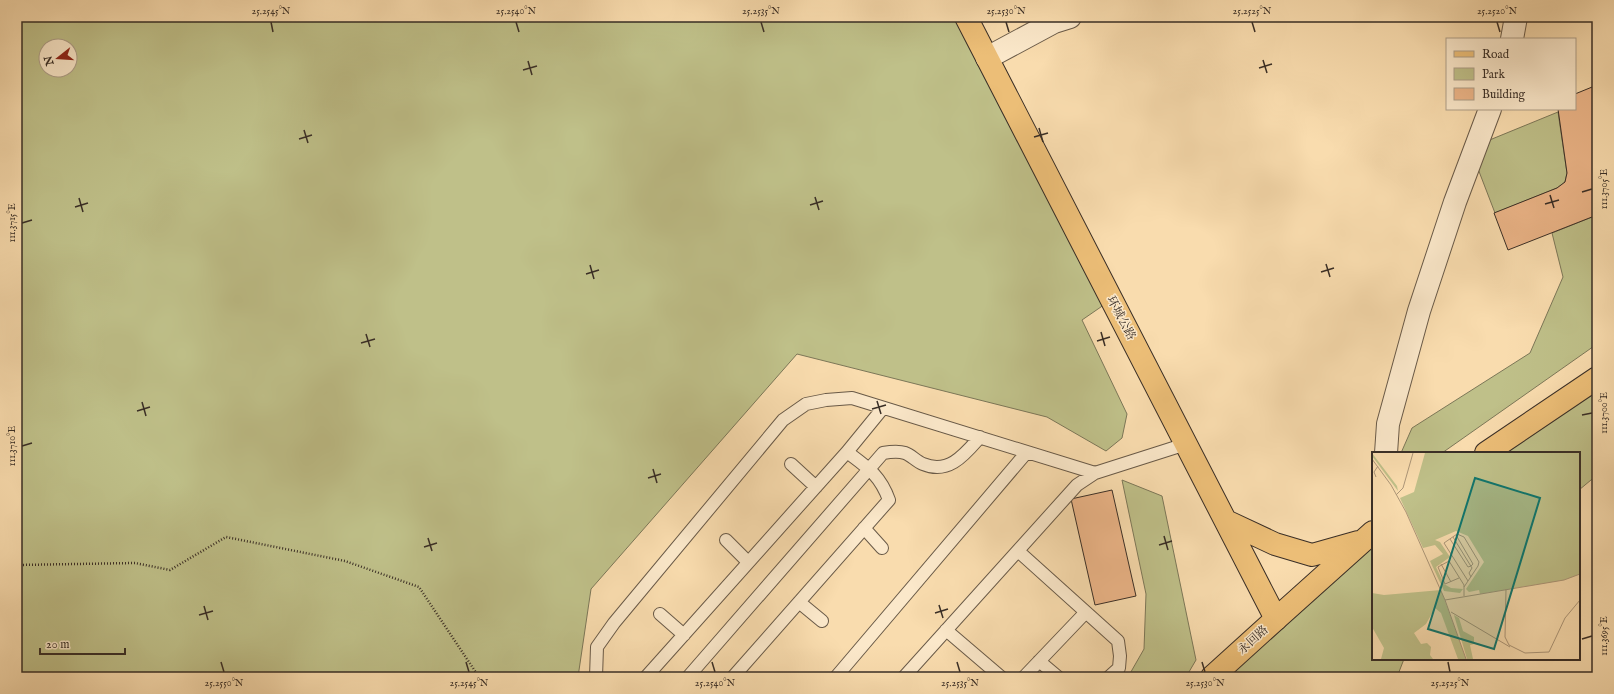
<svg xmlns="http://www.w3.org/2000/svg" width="1614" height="694" font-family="'IM FELL English','Noto Serif SC',serif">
<rect width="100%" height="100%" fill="#f9dcae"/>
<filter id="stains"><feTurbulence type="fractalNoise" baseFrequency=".005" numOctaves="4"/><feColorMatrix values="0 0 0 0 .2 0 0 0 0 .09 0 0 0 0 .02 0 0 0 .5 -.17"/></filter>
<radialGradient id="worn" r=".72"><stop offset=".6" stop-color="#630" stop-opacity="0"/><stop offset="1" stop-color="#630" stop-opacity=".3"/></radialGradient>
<path fill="#bfc089" stroke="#7c7758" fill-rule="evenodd" d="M 17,17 L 966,17 L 1111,300 L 1082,320 L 1127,414 L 1122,438 L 1106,451 L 1047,417 L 797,354 L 591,589 L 578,677 L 17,677 ZM 46,46 L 70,46 L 70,70 L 46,70 Z
M 1558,112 L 1567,173 L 1565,182 L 1557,188 L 1495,213 L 1470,148 Z
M 1597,215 L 1597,344 L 1442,453 L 1401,453 L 1412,428 L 1530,353 L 1563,277 L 1552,233 Z
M 1597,378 L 1597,475 L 1579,490 L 1579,453 L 1487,453 Z
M 1122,480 L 1162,496 L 1196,660 L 1186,677 L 1128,677 L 1144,649 L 1146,594 Z
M 1373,534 L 1373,659 L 1404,659 L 1397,677 L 1212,677 Z"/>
<path fill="#ecb588" stroke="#392e26" d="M 1597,85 L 1597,215 L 1508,250 L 1494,213 L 1557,188 L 1565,182 L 1567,173 L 1558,109 L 1575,109 L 1575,94 Z
M 1112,490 L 1136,596 L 1095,605 L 1071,499 Z"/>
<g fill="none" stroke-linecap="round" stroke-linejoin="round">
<defs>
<path id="lane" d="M 847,452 L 883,408
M 791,464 L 816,487
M 864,528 L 882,548
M 726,540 L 748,562
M 1018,551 L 1118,641 L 1120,656 L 1119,668 L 1109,677
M 799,602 L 822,621
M 660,614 L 684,635
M 946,630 L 1001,677
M 1039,661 L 1058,677
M 596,677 L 597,647 L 614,623 L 783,420 L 806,404 L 826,400 L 852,398 L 1095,473
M 646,677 L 847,452 C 867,467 880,475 889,500 L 733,677
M 688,677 L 883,453 C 889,452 899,451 905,453 C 911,455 916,461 923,464 C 949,475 965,454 980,437
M 836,677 L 1027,452
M 904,677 L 1077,485 L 1095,473 L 1186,444
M 1024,677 L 1086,612"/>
<path id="street" d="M 1512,39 L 1516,17
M 987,58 L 1054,22 L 1070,17
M 1386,453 L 1388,424 L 1419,311 L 1455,202 L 1490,109"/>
<path id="primary" d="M 1212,677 L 1276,619"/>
<path id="highway" d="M 966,17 L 1276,619 L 1373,532
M 1486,453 L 1597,378
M 1226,521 L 1275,544 L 1312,555 L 1358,542"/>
</defs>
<use href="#lane" stroke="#695a48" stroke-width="14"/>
<use href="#street" stroke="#695a48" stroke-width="24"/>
<use href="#primary" stroke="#392e26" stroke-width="24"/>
<use href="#highway" stroke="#392e26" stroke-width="24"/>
<path stroke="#392e26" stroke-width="2.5" stroke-dasharray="1 2" stroke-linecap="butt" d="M 17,565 L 135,563 L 170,570 L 226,537 L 345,561 L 419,587 L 479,677"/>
<use href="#lane" stroke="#fbe8ca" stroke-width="12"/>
<use href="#street" stroke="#fbe8ca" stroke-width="22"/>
<use href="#primary" stroke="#ecbe77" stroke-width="22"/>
<use href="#highway" stroke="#ecbe77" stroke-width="22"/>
</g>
<path fill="none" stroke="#392e26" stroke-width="1.5" d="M 271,22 L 273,32M 516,22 L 519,32M 761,22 L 764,32M 1006,22 L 1009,32M 1252,22 L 1255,32M 1497,22 L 1500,32M 1263,60 L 1267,73M 528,61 L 532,75M 1259,68 L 1272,64M 523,70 L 537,66M 1039,128 L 1043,142M 304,130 L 308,143M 1034,137 L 1048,133M 299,139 L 312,135M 1582,192 L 1592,189M 1550,195 L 1554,208M 815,197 L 819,210M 79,198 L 83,212M 1545,204 L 1559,200M 810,205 L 823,201M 75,207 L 88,203M 22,223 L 32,220M 1326,264 L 1330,277M 590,265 L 594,279M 1321,272 L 1334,268M 586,274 L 599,270M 1101,332 L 1105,346M 366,334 L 370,347M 1097,341 L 1110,337M 361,343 L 375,339M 877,401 L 881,414M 142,402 L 146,416M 872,409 L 886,405M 137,411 L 150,407M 1582,415 L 1592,413M 22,446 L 32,443M 653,469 L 657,483M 648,478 L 661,474M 1164,536 L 1168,550M 428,538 L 432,551M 1159,545 L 1172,541M 424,547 L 437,543M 939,605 L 943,618M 204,606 L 208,620M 935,613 L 948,609M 199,615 L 213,611M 1582,639 L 1592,636M 221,662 L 224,672M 466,662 L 469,672M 712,662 L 715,672M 957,662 L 960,672M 1202,662 L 1205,672M 1448,662 L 1450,672"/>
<g text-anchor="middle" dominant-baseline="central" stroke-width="3" stroke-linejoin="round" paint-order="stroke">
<g font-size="12" fill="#392e26" stroke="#fbe8ca">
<text transform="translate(1121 318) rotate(62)">环城公路</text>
<text transform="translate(1253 640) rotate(-42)">永回路</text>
</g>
</g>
<g transform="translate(1372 452)">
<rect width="208" height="208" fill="#f9dcae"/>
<path d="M 0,1 L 25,34 L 26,39 L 0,4 ZM 53,1 L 208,1 L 208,122 L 192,128 L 108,142 L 107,138 L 97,140 L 94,137 L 112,110 L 96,84 L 84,79 L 63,88 L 68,90 L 78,105 L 64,115 L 72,132 L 79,136 L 91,137 L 88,141 L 72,139 L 58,109 L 71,102 L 63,93 L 51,96 L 28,46 L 42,40 ZM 69,138 L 94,207 L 86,207 L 69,161 L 63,156 L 54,172 L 42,181 L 49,192 L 55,191 L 59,195 L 58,203 L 61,207 L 9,207 L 12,196 L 0,175 L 0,141 L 12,143 ZM 82,163 L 87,166 L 91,179 L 102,185 L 102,192 L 98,193 L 101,207 L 95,207 Z" fill="#bfc089"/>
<path fill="none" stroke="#ac9678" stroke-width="1" d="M 0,7 L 19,33 L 34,60 L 73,148M 4,25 L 2,20 L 6,14M 24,43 L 31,36 L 41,1M 81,85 L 100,116 L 97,121 L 99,125M 78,87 L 96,115 L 99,114 L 101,112 L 84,83M 69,112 L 79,130M 87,126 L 73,132 L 66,115 L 77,109 L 92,133 L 92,144M 92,135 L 106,114 L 107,110 L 92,85 L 85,82 L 72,91 L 96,129M 134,137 L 133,185 L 137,193 L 153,201 L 177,200 L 193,166 L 208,148M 79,160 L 138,195M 94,207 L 73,148 L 192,128 L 208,122"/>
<path fill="#0f766e" fill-opacity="0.15" stroke="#0f766e" stroke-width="2" d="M 103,26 L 168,46 L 122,197 L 56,177 Z"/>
<rect width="208" height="208" fill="none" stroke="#392e26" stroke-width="2"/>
</g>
<rect width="1614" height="694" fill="none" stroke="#f9dcae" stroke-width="44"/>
<rect x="1446" y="38" width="130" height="72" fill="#fbe8ca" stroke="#ad9e88"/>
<rect x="1454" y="51" width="20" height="6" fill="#ecbe77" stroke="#ad9e88"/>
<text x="1482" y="58" font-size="12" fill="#392e26">Road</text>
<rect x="1454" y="68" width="20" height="12" fill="#bfc089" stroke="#ad9e88"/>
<text x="1482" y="78" font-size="12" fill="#392e26">Park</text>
<rect x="1454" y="88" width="20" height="12" fill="#ecb588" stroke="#ad9e88"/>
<text x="1482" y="98" font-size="12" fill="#392e26">Building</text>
<g transform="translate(58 58) rotate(253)"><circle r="19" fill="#fbe8ca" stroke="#ad9e88"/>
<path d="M0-3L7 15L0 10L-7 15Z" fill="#8f2418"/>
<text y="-6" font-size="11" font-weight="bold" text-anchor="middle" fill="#392e26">N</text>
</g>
<path d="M40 648v6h85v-6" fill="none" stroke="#392e26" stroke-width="2"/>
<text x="46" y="648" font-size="12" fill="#392e26" stroke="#fbe8ca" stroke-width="3" paint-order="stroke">20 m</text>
<rect x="22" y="22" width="1570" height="650" fill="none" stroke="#392e26" stroke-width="1.5"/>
<g font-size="10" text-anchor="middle" fill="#392e26">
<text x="271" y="14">25.2545°N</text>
<text x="516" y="14">25.2540°N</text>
<text x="761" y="14">25.2535°N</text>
<text x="1006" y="14">25.2530°N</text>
<text x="1252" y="14">25.2525°N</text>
<text x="1497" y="14">25.2520°N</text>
<text transform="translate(1603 189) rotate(-90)" y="4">111.3705°E</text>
<text transform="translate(11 223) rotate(-90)" y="4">111.3715°E</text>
<text transform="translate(1603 413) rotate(-90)" y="4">111.3700°E</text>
<text transform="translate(11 446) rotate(-90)" y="4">111.3710°E</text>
<text transform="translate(1603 636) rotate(-90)" y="4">111.3695°E</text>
<text x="224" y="686">25.2550°N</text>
<text x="469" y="686">25.2545°N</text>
<text x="715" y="686">25.2540°N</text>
<text x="960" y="686">25.2535°N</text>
<text x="1205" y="686">25.2530°N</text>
<text x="1450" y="686">25.2525°N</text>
</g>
<rect width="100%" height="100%" filter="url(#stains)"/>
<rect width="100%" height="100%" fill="url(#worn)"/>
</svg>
